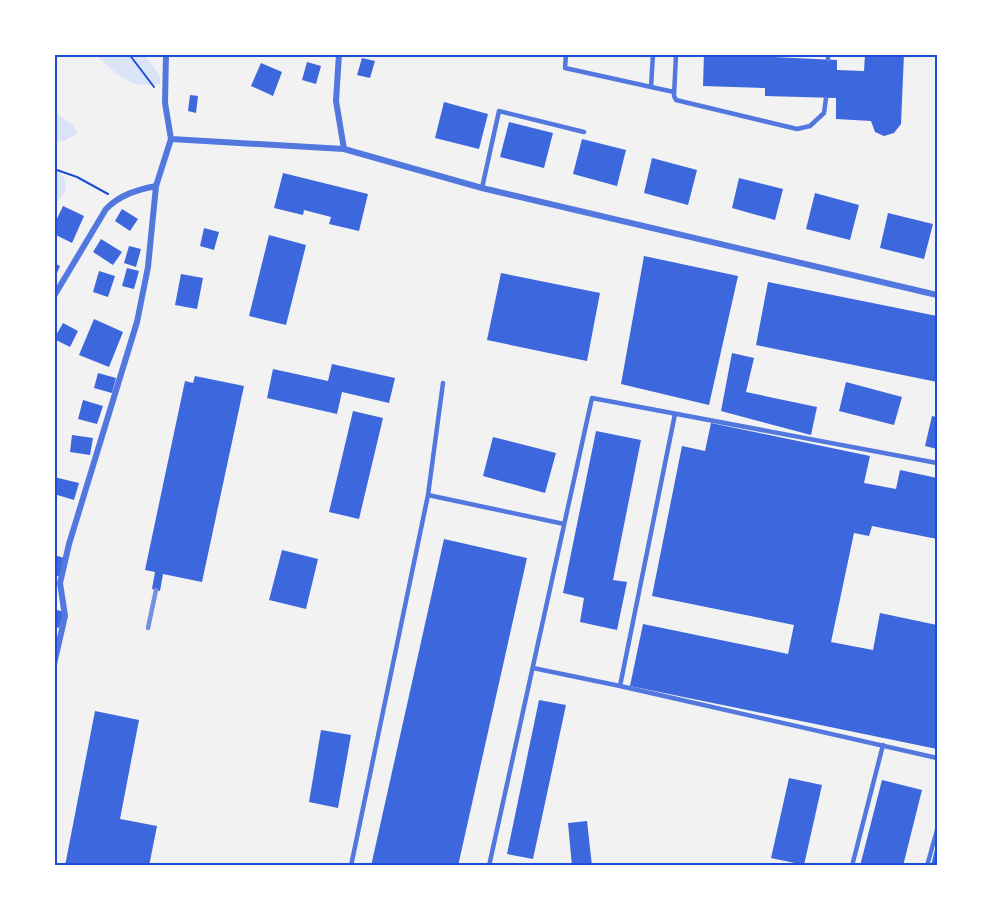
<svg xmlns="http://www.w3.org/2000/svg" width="991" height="920" font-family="Roboto,sans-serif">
<rect width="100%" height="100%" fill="#f2f2f2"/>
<path fill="#dbe4f7" d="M 94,54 L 144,54 L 160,76 L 160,84 C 128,90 117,73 94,54 Z
M 54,111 L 74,126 L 77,133 L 64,141 L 54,142 Z
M 54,166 C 68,180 72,190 54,204 Z"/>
<path fill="#3d67dc" d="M 704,54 L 837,60 L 837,70 L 864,71 L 865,54 L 904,54 L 901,124 L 894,133 L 884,136 L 875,132 L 871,121 L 836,119 L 836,98 L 765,96 L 765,88 L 703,86 Z
M 362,58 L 375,61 L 370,78 L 357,75 Z
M 307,62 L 321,66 L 316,84 L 302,80 Z
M 261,63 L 282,72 L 273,96 L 251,86 Z
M 190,95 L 198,96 L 196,113 L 188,111 Z
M 444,102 L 488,114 L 479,149 L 435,138 Z
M 509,122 L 553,133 L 544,168 L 500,157 Z
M 582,139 L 626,150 L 617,186 L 573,174 Z
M 652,158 L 697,170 L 688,205 L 644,193 Z
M 283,173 L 368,194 L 359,231 L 329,224 L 331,217 L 304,210 L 303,215 L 274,208 Z
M 739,178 L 783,189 L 775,220 L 732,208 Z
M 815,193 L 859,205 L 850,240 L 806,229 Z
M 63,206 L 84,216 L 72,243 L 54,234 L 54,225 Z
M 122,209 L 138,219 L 130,231 L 115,221 Z
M 888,213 L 933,224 L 924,259 L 880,248 Z
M 204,228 L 219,232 L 214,250 L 200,246 Z
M 269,235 L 306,245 L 286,325 L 249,316 Z
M 101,239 L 122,252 L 113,265 L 93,252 Z
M 129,246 L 141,249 L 136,267 L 124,263 Z
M 644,256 L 738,276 L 709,405 L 621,384 Z
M 54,263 L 60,266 L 54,280 Z
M 127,268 L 139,271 L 134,289 L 122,286 Z
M 99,271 L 115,276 L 108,297 L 93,292 Z
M 501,273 L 600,293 L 587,361 L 487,340 Z
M 181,274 L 203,278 L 197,309 L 175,305 Z
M 768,282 L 937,316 L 937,382 L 756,345 Z
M 94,319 L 123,332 L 109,367 L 79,355 Z
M 63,323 L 78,331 L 70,347 L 54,339 Z
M 732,353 L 754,358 L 746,392 L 817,407 L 811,435 L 721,411 Z
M 332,364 L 395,378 L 389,403 L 342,392 L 337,414 L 267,398 L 273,369 L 328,381 Z
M 98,373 L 116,378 L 112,393 L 94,388 Z
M 195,376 L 244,386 L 202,582 L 163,574 L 160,591 L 152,589 L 155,572 L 145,570 L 185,381 L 193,383 Z
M 846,382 L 902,397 L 894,425 L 839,411 Z
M 83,400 L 103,406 L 97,424 L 78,419 Z
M 353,411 L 383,418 L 359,519 L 329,512 Z
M 932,416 L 937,417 L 937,449 L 925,446 Z
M 711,423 L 870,456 L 864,483 L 896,489 L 900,470 L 937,478 L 937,539 L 872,526 L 869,536 L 854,533 L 831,642 L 873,650 L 880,613 L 937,625 L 937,749 L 630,686 L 643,624 L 788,654 L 794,625 L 652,596 L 682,446 L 705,451 Z
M 596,431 L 641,440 L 613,580 L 627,582 L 617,630 L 580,622 L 584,598 L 563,593 Z
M 72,435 L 93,438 L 90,455 L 70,452 Z
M 493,437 L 556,453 L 545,493 L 483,476 Z
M 54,477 L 79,483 L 74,500 L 54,494 Z
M 444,539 L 527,558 L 458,866 L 371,866 Z
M 282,550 L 318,559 L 306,609 L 269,600 Z
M 54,555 L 68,559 L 62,577 L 54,575 Z
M 54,609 L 64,612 L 59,628 L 54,626 Z
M 539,700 L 566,705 L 533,859 L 507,854 Z
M 95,711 L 139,720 L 120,819 L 157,826 L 149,866 L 65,866 Z
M 321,730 L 351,735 L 338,808 L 309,802 Z
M 789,778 L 822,785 L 804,865 L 771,858 Z
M 882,780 L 922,790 L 903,866 L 860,866 Z
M 587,821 L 592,866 L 572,866 L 568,823 Z
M 936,845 L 937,866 L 931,866 Z"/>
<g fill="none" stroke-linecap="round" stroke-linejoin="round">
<path stroke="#1d4ed8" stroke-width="2" d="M 129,54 L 154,87
M 54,169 L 77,177 L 108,194"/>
<path stroke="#5277de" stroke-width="4.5" d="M 566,54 L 565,68 L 651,87 L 653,54
M 676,54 L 674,96 L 676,100 L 797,129 L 810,126 L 824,113 L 826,98
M 828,60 L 828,54
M 651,87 L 674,92
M 482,188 L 499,111 L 584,132
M 675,414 L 620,686 L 937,758
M 428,495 L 443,383
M 533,668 L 620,686
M 351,866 L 428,495 L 564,524
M 489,866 L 592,398 L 937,463
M 852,866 L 883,745
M 927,866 L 937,830"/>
<path stroke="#5277de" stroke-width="6" d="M 339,54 L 336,101 L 344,149
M 171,139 L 344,149 L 482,188 L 937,295
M 54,296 L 106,209 C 121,194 137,190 156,186
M 54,664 L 65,616 L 60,583 L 69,544 L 137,322 L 148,267 L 156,186 L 171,139 L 165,103 L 166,54"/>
<path stroke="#7290e2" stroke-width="4.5" d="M 148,628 L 156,590"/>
</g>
<rect width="991" height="920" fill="none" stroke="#ffffff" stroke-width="111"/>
<rect x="56" y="56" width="880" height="808" fill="none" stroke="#1d4ed8" stroke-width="2"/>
</svg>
